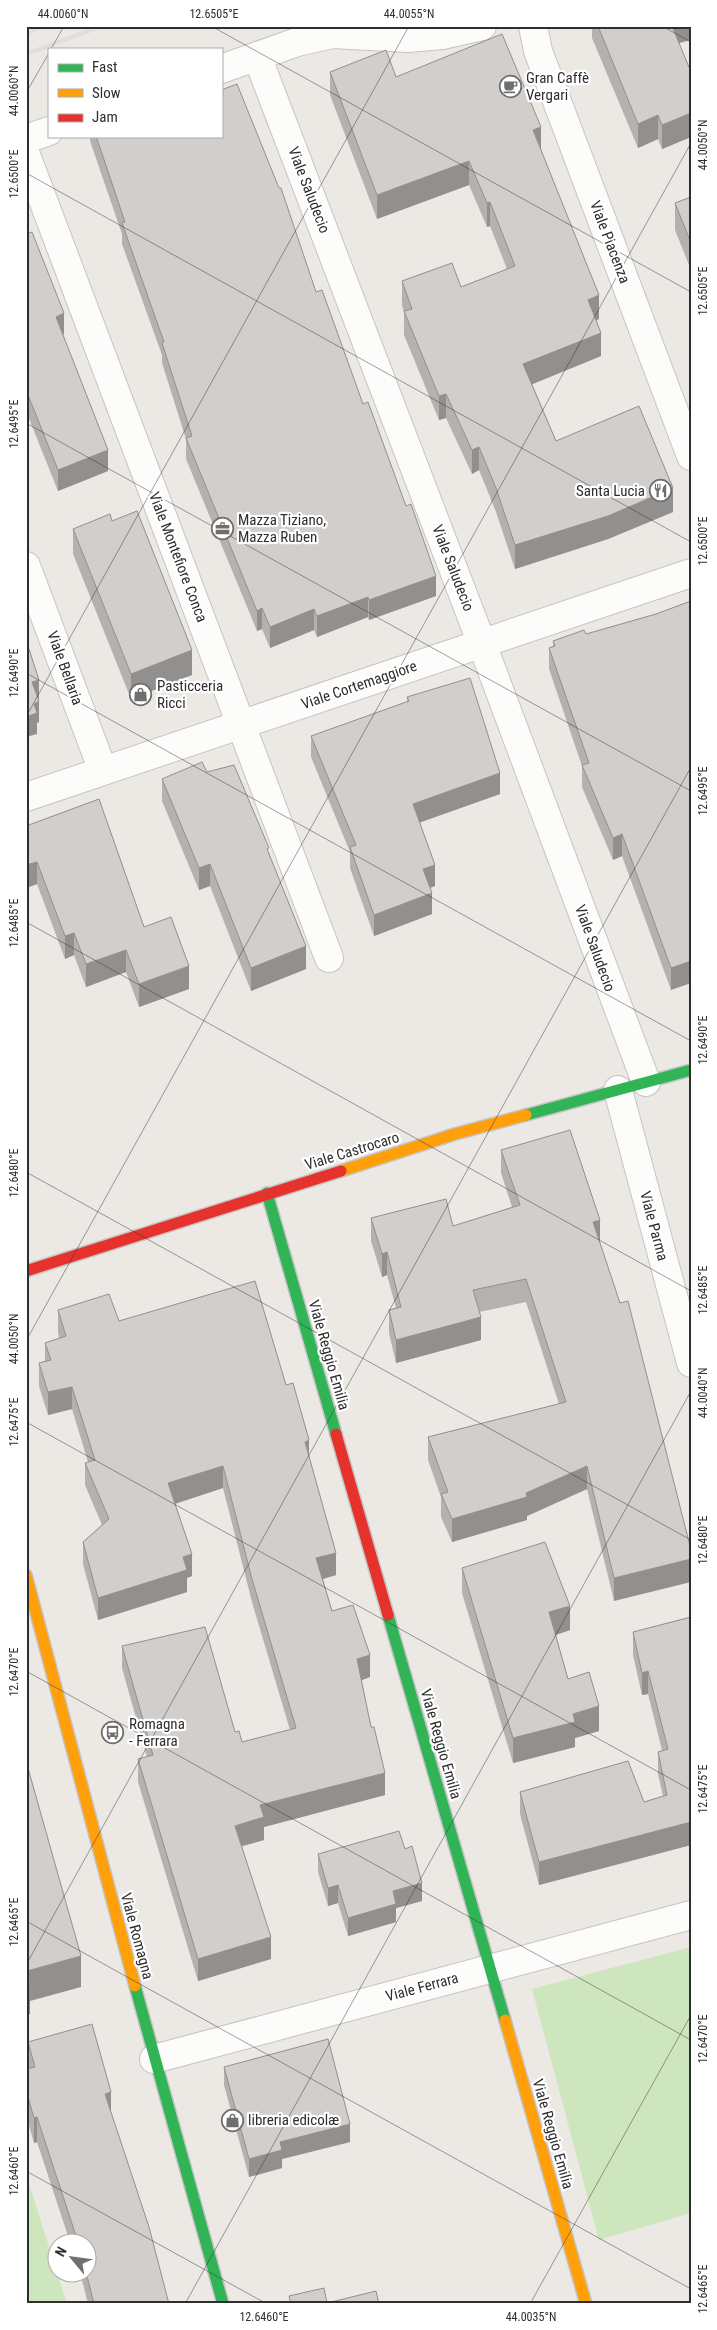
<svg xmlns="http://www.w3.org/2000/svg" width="717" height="2330" font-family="'Roboto Condensed',sans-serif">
<rect width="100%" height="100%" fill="#ece8e4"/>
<path fill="#cee6be" d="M 691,1947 L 691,2213 L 599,2240 L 532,1989 Z
M 26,2174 L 67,2304 L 26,2304 Z"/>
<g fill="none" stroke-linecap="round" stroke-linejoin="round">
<defs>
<path id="street" d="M 533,26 L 538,51 L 691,456
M 257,56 L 482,644 L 646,1082
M 221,69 L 297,42 L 332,34 L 408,38 L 442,35 L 482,26
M 26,139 L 49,131
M 26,155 L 329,958
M 26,566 L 103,771
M 26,797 L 691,573
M 618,1090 L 691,1363
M 154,2059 L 691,1915"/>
<path id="fast" d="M 526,1115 L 691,1070
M 267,1193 L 336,1434
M 388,1615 L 505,2020
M 135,1986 L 223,2304"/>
<path id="slow" d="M 341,1171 L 455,1134 L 526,1115
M 26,1575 L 135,1986
M 505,2020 L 586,2304"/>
<path id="jam" d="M 26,1271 L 341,1171
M 336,1434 L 388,1615"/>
</defs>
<use href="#street" stroke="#c5c4c5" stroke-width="30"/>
<use href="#fast" stroke="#c5c4c5" stroke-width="14"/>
<use href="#slow" stroke="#c5c4c5" stroke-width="14"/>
<use href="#jam" stroke="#c5c4c5" stroke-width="14"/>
<use href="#street" stroke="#fcfcfb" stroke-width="28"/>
<use href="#fast" stroke="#30b455" stroke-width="11"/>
<use href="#slow" stroke="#ff9f0a" stroke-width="11"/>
<use href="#jam" stroke="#e5322d" stroke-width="11"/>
<path stroke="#dfdfe1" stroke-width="4" d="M 26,33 L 44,26
M 26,54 L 102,26"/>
</g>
<path fill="#b4b1af" d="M 592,26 L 691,26 L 691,40 L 679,43 L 691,72 L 691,137 L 662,149 L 658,139 L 638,148 L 592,38 Z
M 330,72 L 396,77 L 541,150 L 599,319 L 596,320 L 601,356 L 532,384 L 556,441 L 673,512 L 608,539 L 515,569 L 496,512 L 479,470 L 472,474 L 446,418 L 439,420 L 404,335 L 404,313 L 402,305 L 402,281 L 461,287 L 507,269 L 490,226 L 487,227 L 469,185 L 377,219 L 330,95 Z
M 90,136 L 221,136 L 316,292 L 363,404 L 436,596 L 369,620 L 368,617 L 317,637 L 314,630 L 270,648 L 262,629 L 257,631 L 186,459 L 186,439 L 162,363 L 162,355 L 122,244 L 122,234 L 90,141 Z
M 691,197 L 691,270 L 675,230 L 675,203 Z
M 26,234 L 64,334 L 63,335 L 108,471 L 58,491 L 26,411 Z
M 112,521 L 192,675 L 131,699 L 73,554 L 73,529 Z
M 691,601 L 671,990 L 622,856 L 613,860 L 582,787 L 582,766 L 549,669 L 549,648 L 553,646 L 553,641 L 586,634 L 656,614 Z
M 407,697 L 500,794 L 420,822 L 435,886 L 430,888 L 432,914 L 374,936 L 350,868 L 350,852 L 311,757 L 311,736 L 407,702 Z
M 207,772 L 269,853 L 306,969 L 251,991 L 210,886 L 199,890 L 162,801 L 162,779 Z
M 26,826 L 144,927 L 189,989 L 139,1007 L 126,972 L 86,987 L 74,955 L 65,959 L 37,884 L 26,888 Z
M 501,1150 L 600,1243 L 620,1303 L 614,1601 L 587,1489 L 527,1516 L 527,1520 L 452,1542 L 441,1517 L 441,1497 L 428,1460 L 428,1437 L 559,1404 L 526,1302 L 479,1312 L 481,1340 L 396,1363 L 389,1333 L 389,1310 L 396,1308 L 387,1275 L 382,1277 L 371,1241 L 371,1218 L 453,1226 L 512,1207 L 501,1173 Z
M 58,1310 L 119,1321 L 286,1385 L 309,1455 L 336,1575 L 323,1579 L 332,1611 L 370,1677 L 361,1680 L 385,1795 L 264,1827 L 264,1840 L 242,1846 L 271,1959 L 198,1981 L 138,1782 L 138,1759 L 147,1757 L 122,1668 L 122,1646 L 235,1732 L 242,1742 L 290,1730 L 252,1602 L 223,1488 L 175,1504 L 192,1576 L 187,1578 L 187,1592 L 98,1620 L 83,1564 L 83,1542 L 102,1525 L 85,1485 L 85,1463 L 88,1462 L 72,1409 L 48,1415 L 39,1386 L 39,1363 L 45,1361 L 45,1343 L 59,1338 L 58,1332 Z
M 462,1568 L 570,1630 L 556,1635 L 568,1679 L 599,1731 L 575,1738 L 575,1747 L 513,1763 L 462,1593 Z
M 691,1617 L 691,1845 L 539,1885 L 520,1814 L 520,1792 L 644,1802 L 663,1796 L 658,1774 L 658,1752 L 662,1750 L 648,1694 L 642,1695 L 633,1655 L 633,1632 Z
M 318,1854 L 422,1901 L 396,1908 L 396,1922 L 348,1936 L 338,1903 L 328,1906 L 318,1872 Z
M 28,2042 L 111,2112 L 169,2304 L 88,2304 L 80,2272 L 88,2272 L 88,2242 L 70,2242 L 37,2142 L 34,2143 L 26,2115 L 26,2069 L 28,2068 Z
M 224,2067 L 350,2142 L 282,2159 L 282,2168 L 249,2177 L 224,2085 Z"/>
<path fill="#92908e" d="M 670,26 L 691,26 L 691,40 L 670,45 Z
M 691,113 L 691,137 L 662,149 L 662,125 Z
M 658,115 L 658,139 L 638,148 L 638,124 Z
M 541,127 L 541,150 L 533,130 Z
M 469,161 L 469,185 L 377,219 L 377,195 Z
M 490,202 L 490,226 L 487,227 L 487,203 Z
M 599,295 L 599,319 L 588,324 L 588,300 Z
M 64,313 L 64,334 L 56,337 L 56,317 Z
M 601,333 L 601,356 L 523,388 L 523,364 Z
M 446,394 L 446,418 L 439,420 L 439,396 Z
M 479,447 L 479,470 L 472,474 L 472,450 Z
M 108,450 L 108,471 L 58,491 L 58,470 Z
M 673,488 L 673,512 L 608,539 L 515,569 L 515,545 Z
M 436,576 L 436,596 L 369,620 L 369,600 Z
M 368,597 L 368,617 L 317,637 L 317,616 Z
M 262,608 L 262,629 L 257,631 L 257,611 Z
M 314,609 L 314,630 L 270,648 L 270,627 Z
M 192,650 L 192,675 L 131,699 L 131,674 Z
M 39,680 L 39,700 L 32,703 L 32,682 Z
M 39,701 L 39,722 L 37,723 L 37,734 L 26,737 L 26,717 L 34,704 Z
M 500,773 L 500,794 L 413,825 L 413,804 Z
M 622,834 L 622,856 L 613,860 L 613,838 Z
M 37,862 L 37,884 L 26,888 L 26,865 Z
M 210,864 L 210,886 L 199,890 L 199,868 Z
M 435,865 L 435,886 L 423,890 L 423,869 Z
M 432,893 L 432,914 L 374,936 L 374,915 Z
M 74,933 L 74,955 L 65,959 L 65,936 Z
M 306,946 L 306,969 L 251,991 L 251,968 Z
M 126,950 L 126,972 L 86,987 L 86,964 Z
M 691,961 L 691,983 L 671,990 L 671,968 Z
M 189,966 L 189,989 L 139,1007 L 139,984 Z
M 600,1220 L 600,1243 L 593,1245 L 593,1222 Z
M 387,1252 L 387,1275 L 382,1277 L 382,1254 Z
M 481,1317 L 481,1340 L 396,1363 L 396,1340 Z
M 72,1387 L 72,1409 L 48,1415 L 48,1392 Z
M 309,1440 L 309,1463 L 305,1442 Z
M 223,1466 L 223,1488 L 168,1506 L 168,1483 Z
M 587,1466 L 587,1489 L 527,1516 L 527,1520 L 452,1542 L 452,1519 L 526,1493 Z
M 336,1553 L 336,1575 L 316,1581 L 316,1558 Z
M 192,1554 L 192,1576 L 187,1578 L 187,1592 L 98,1620 L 98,1598 L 183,1557 Z
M 691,1559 L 691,1582 L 614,1601 L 614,1578 Z
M 570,1606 L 570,1630 L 549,1637 L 549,1612 Z
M 370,1655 L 370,1677 L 357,1682 L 357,1659 Z
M 648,1671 L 648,1694 L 642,1695 L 642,1673 Z
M 599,1706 L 599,1731 L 575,1738 L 575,1747 L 513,1763 L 513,1738 L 573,1714 Z
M 385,1773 L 385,1795 L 264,1827 L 264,1840 L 235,1848 L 235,1826 L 260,1805 Z
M 691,1822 L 691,1845 L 539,1885 L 539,1862 Z
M 422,1883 L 422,1901 L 396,1908 L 396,1922 L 348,1936 L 348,1918 L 393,1891 Z
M 338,1885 L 338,1903 L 328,1906 L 328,1888 Z
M 271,1937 L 271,1959 L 198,1981 L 198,1959 Z
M 81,1956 L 81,1987 L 30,2001 L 30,2014 L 26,2015 L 27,1971 Z
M 111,2092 L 111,2117 L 105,2094 Z
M 37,2117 L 37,2142 L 34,2143 L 34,2118 Z
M 350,2124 L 350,2142 L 282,2159 L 282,2168 L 249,2177 L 249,2159 L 280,2142 Z"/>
<path fill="#d1cecb" stroke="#92908e" d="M 598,26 L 672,26 L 691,72 L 691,113 L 662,125 L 658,115 L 638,124 Z
M 502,34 L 541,127 L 533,130 L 599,295 L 588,300 L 601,333 L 523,364 L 556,441 L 639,406 L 673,488 L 608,516 L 515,545 L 496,488 L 479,447 L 472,450 L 446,394 L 439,396 L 404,311 L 412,309 L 402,281 L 452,263 L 461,287 L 515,266 L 490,202 L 487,203 L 469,161 L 377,195 L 330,72 L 386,50 L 396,77 Z
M 237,84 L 279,188 L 281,188 L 316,292 L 322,290 L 363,404 L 368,402 L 406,506 L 411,504 L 436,576 L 369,600 L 368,597 L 317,616 L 314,609 L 270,627 L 262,608 L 257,611 L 186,438 L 192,436 L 162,343 L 164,342 L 122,223 L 125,222 L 96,136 L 221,136 L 221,90 Z
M 691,197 L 691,243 L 675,203 Z
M 32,232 L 64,313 L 56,317 L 108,450 L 58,470 L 26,390 L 26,234 Z
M 137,511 L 192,650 L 131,674 L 73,529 L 110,514 L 112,521 Z
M 691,601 L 691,961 L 671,968 L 622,834 L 613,838 L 582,765 L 589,763 L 549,648 L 555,646 L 553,641 L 584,630 L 586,634 L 656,614 Z
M 29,649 L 39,680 L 32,682 L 39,701 L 34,704 L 37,713 L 26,717 L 26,650 Z
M 470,678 L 500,773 L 413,804 L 435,865 L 423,869 L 432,893 L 374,915 L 350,847 L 356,845 L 311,736 L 409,701 L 407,697 Z
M 202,762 L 207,772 L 234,765 L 269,848 L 267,849 L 306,946 L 251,968 L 210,864 L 199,868 L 162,779 Z
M 99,799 L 144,927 L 171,917 L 189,966 L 139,984 L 126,950 L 86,964 L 74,933 L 65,936 L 37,862 L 26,865 L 26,826 Z
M 570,1130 L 600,1220 L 593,1222 L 620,1303 L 628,1301 L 691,1550 L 691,1559 L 614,1578 L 587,1466 L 526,1493 L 527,1497 L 452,1519 L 441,1494 L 448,1492 L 428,1437 L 566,1402 L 526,1279 L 473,1290 L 481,1317 L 396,1340 L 389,1310 L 401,1307 L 387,1252 L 382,1254 L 371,1218 L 446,1199 L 453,1226 L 520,1205 L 501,1150 Z
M 255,1281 L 286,1385 L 293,1383 L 309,1440 L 305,1442 L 336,1553 L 316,1558 L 332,1611 L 353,1605 L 370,1655 L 357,1659 L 371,1727 L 374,1727 L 385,1773 L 260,1805 L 264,1817 L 235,1826 L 271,1937 L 198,1959 L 138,1759 L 153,1755 L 122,1646 L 205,1627 L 235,1732 L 239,1731 L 242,1742 L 296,1728 L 252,1579 L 223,1466 L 168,1483 L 192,1554 L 183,1557 L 187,1570 L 98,1598 L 83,1542 L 109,1519 L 85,1463 L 95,1460 L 72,1387 L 48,1392 L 39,1363 L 51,1360 L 45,1343 L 66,1336 L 58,1310 L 109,1294 L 119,1321 Z
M 545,1542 L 570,1606 L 549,1612 L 568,1679 L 589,1672 L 599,1706 L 573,1714 L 575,1722 L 513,1738 L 462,1568 Z
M 691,1617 L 691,1822 L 539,1862 L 520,1792 L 628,1761 L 644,1802 L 667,1795 L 658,1752 L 668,1749 L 648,1671 L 642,1673 L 633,1632 Z
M 26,1761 L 81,1956 L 27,1971 L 30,1982 L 26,1983 Z
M 399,1831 L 405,1849 L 412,1846 L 422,1883 L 393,1891 L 396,1904 L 348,1918 L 338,1885 L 328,1888 L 318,1854 Z
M 92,2024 L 111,2092 L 105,2094 L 149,2227 L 169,2304 L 94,2304 L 86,2272 L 88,2272 L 88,2242 L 78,2242 L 37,2117 L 34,2118 L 26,2090 L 26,2069 L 35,2067 L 28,2042 Z
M 328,2039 L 350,2124 L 280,2142 L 282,2150 L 249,2159 L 224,2067 Z
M 324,2288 L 327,2303 L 376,2291 L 379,2304 L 291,2304 L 289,2296 Z"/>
<path fill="none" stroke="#2e2e2e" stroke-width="1" stroke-opacity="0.45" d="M 211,26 L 691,292M 662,26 L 691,42M 51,49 L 64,26M 26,93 L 49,53M 26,173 L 691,542M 26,423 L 691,791M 26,673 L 691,1041M 26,717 L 409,26M 26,922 L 691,1291M 26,1172 L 691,1540M 26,1341 L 691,143M 26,1422 L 691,1790M 26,1671 L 691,2040M 26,1921 L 691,2289M 26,1965 L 691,767M 26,2171 L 267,2304M 185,2304 L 691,1391M 530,2304 L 691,2015"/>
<defs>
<symbol id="cafe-ring" viewBox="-11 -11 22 22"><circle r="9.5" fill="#fff" stroke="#706f6e" stroke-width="1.5"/><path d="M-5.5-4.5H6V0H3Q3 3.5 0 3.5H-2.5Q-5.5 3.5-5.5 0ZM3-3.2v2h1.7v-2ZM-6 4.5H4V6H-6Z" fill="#706f6e"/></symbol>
<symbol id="restaurant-ring" viewBox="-11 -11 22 22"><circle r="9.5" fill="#fff" stroke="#706f6e" stroke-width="1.5"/><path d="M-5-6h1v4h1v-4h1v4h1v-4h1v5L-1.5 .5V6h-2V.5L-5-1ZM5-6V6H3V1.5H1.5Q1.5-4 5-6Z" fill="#706f6e"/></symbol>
<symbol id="office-ring" viewBox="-11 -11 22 22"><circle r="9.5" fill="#fff" stroke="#706f6e" stroke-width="1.5"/><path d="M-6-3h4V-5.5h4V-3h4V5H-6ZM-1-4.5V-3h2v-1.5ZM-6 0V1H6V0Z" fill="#706f6e"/></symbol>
<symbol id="shop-ring" viewBox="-11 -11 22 22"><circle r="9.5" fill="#fff" stroke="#706f6e" stroke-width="1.5"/><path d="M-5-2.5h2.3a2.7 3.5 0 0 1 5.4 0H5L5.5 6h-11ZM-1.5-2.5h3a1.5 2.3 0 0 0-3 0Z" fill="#706f6e"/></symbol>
<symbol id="bus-ring" viewBox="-11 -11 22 22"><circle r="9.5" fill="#fff" stroke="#706f6e" stroke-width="1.5"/><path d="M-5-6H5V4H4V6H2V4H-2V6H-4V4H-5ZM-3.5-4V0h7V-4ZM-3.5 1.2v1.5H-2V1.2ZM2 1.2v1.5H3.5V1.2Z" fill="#706f6e"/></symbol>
</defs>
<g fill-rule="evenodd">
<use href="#cafe-ring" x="498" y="74" width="25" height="25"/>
<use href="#restaurant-ring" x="648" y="478" width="25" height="25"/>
<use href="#office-ring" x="210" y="516" width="25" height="25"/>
<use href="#shop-ring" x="128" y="682" width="25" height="25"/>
<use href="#bus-ring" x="100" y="1720" width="25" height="25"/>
<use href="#shop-ring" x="220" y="2108" width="25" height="25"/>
</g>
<g text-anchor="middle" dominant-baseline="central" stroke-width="4.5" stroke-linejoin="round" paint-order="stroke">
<g font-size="15" fill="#2e2e2e" stroke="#fff" text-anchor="start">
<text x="526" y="78">Gran Caffè<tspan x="526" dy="17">Vergari</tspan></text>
<text x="645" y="491" text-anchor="end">Santa Lucia</text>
<text x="238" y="520">Mazza Tiziano,<tspan x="238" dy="17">Mazza Ruben</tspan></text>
<text x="157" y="686">Pasticceria<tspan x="157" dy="17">Ricci</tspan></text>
<text x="129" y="1724">Romagna<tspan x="129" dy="17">- Ferrara</tspan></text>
<text x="248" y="2120">libreria edicolæ</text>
</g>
<g font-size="15" fill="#2e2e2e" stroke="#fff">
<text transform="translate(309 190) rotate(69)">Viale Saludecio</text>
<text transform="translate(610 242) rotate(69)">Viale Piacenza</text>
<text transform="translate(178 557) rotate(69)">Viale Montefiore Conca</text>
<text transform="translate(453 568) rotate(69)">Viale Saludecio</text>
<text transform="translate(65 668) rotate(70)">Viale Bellaria</text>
<text transform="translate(359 685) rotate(-19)">Viale Cortemaggiore</text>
<text transform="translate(595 948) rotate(70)">Viale Saludecio</text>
<text transform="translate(352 1151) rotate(-17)">Viale Castrocaro</text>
<text transform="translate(654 1226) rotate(75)">Viale Parma</text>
<text transform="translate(329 1355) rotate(74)">Viale Reggio Emilia</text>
<text transform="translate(441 1744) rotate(74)">Viale Reggio Emilia</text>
<text transform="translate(137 1936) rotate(75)">Viale Romagna</text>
<text transform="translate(422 1987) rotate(-15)">Viale Ferrara</text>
<text transform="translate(553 2134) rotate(74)">Viale Reggio Emilia</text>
</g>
</g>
<rect width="717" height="2330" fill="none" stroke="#ffffff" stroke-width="55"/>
<rect x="48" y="48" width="175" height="90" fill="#ffffff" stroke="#ababab"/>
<rect x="58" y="64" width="25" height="8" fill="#30b455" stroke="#ababab"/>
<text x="92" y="72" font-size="15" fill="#2e2e2e">Fast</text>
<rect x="58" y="89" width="25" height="8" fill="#ff9f0a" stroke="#ababab"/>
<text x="92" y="98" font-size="15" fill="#2e2e2e">Slow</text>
<rect x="58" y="114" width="25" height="8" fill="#e5322d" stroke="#ababab"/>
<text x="92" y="122" font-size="15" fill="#2e2e2e">Jam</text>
<g transform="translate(72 2258) rotate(299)"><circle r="24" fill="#ffffff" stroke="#ababab"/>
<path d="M0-4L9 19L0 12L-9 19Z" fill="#706f6e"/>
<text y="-8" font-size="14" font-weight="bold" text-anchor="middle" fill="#2e2e2e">N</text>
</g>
<rect x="28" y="28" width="662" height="2274" fill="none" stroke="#2e2e2e" stroke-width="2"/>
<g font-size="12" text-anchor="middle" fill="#2e2e2e">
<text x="63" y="18">44.0060°N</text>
<text x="214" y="18">12.6505°E</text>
<text x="409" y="18">44.0055°N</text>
<text transform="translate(14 91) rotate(-90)" y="4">44.0060°N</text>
<text transform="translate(703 145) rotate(-90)" y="4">44.0050°N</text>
<text transform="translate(14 174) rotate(-90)" y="4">12.6500°E</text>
<text transform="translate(703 291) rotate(-90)" y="4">12.6505°E</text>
<text transform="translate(14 424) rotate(-90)" y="4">12.6495°E</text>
<text transform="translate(703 541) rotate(-90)" y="4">12.6500°E</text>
<text transform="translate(14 673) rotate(-90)" y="4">12.6490°E</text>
<text transform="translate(703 791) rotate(-90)" y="4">12.6495°E</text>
<text transform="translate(14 923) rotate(-90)" y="4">12.6485°E</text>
<text transform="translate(703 1040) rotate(-90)" y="4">12.6490°E</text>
<text transform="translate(14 1173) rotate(-90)" y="4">12.6480°E</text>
<text transform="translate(703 1290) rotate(-90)" y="4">12.6485°E</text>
<text transform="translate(14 1339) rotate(-90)" y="4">44.0050°N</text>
<text transform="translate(703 1393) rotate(-90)" y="4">44.0040°N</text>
<text transform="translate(14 1422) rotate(-90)" y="4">12.6475°E</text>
<text transform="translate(703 1540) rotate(-90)" y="4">12.6480°E</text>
<text transform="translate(14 1672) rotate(-90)" y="4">12.6470°E</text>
<text transform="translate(703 1789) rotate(-90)" y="4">12.6475°E</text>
<text transform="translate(14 1922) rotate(-90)" y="4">12.6465°E</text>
<text transform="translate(703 2039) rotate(-90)" y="4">12.6470°E</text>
<text transform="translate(14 2171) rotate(-90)" y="4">12.6460°E</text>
<text transform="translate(703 2289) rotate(-90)" y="4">12.6465°E</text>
<text x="264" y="2321">12.6460°E</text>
<text x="531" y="2321">44.0035°N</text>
</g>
</svg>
